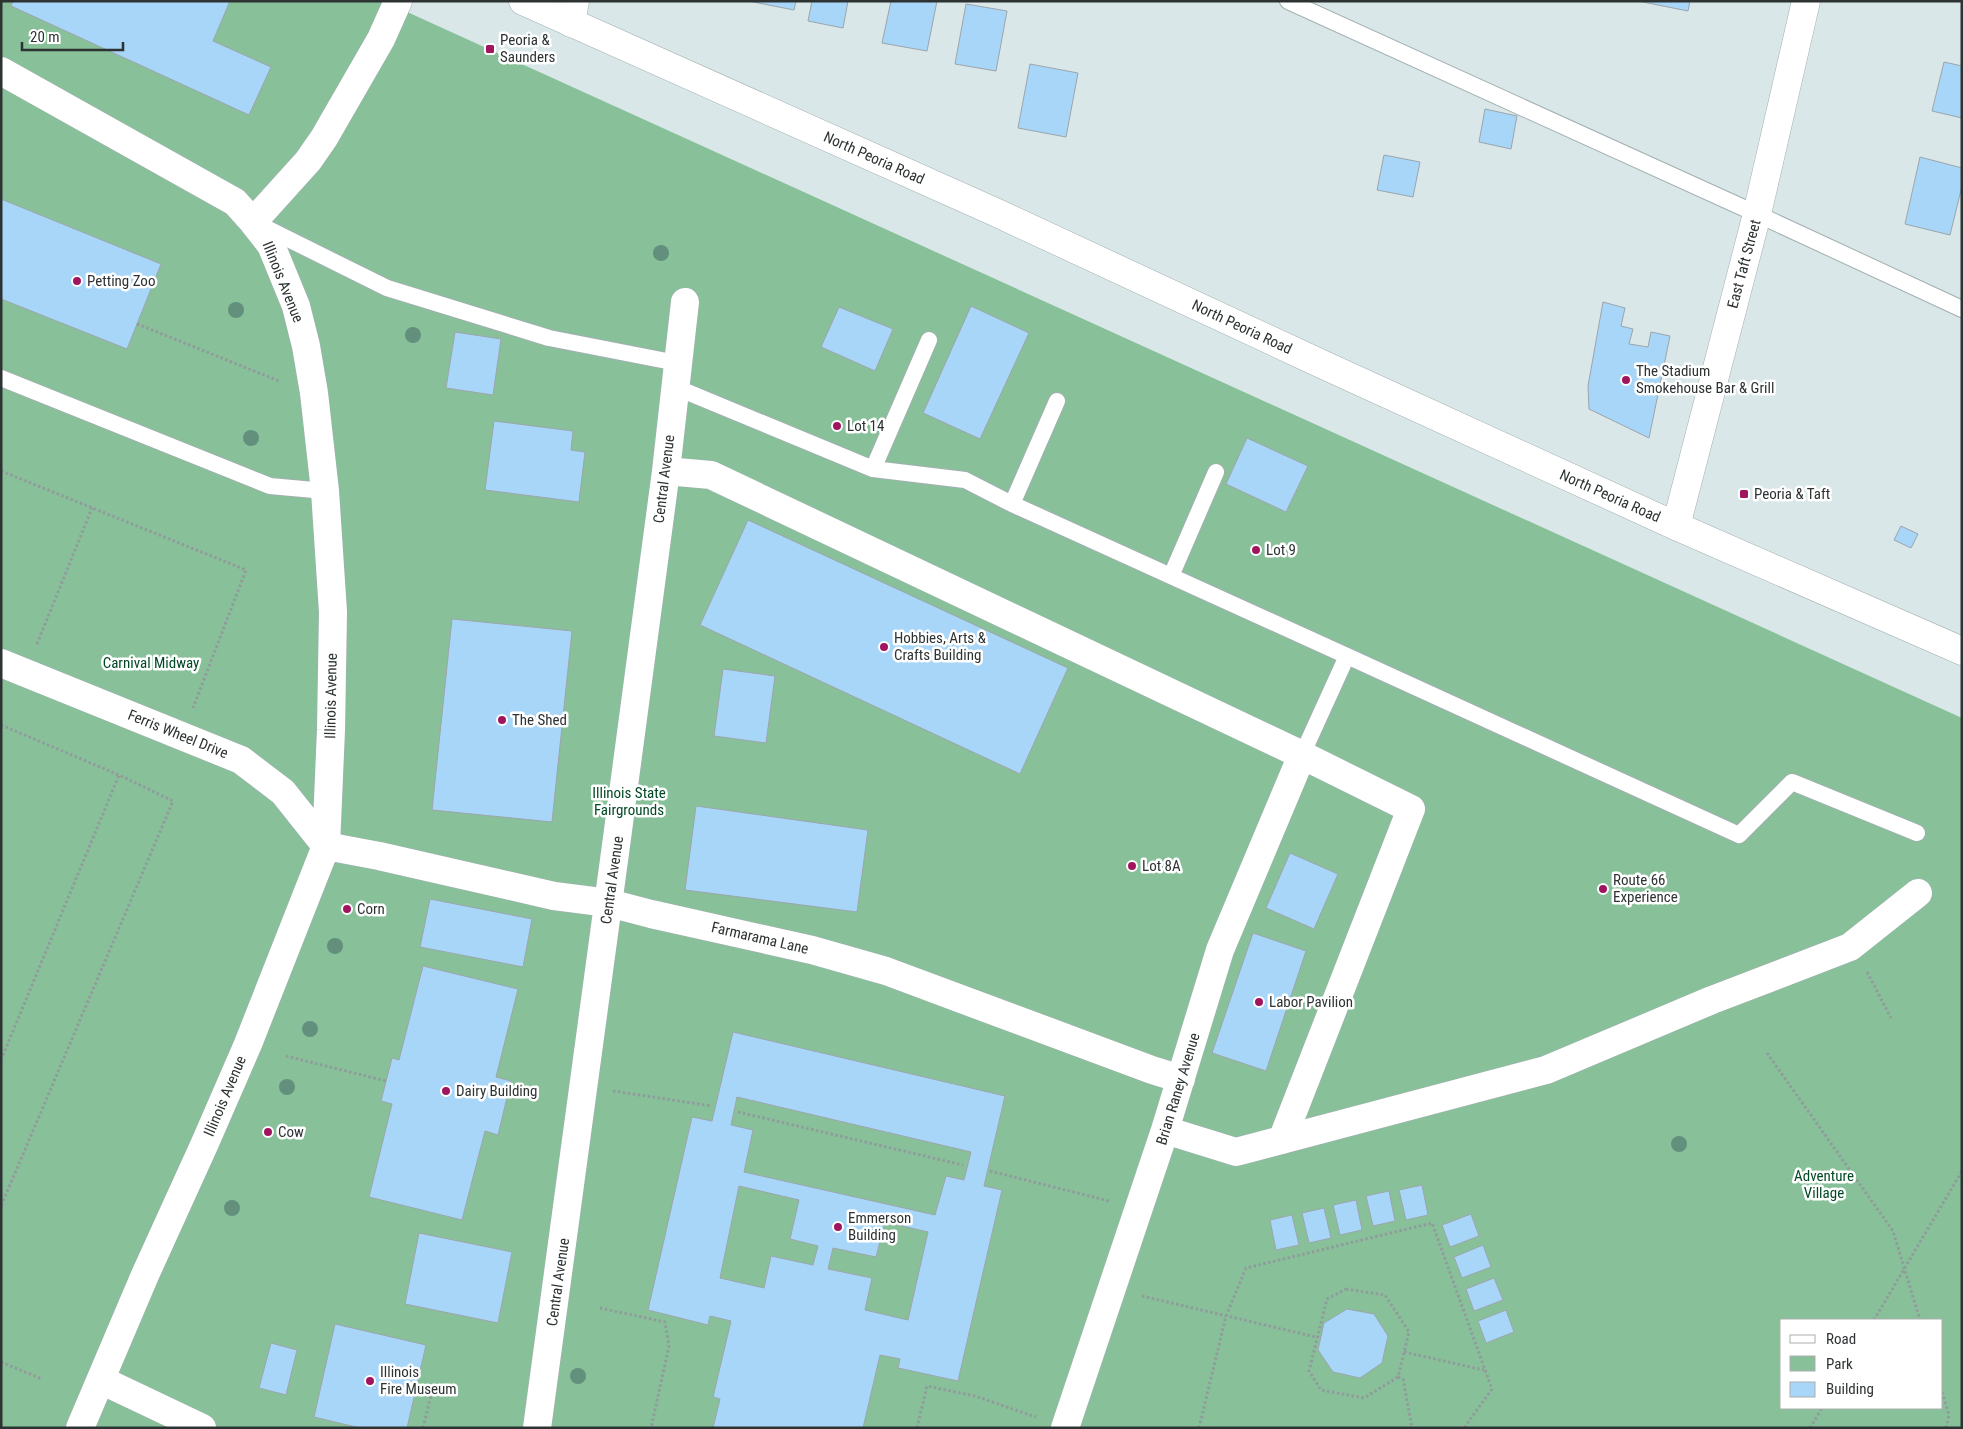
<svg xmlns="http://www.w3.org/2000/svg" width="1963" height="1429" font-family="'Roboto Condensed',sans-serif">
<rect width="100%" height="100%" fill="#d9e7e9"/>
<path fill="#88c199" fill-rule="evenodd" d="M 1,1 L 383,1 L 1962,718 L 1962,1428 L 1,1428 ZM 1782,1320 L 1942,1320 L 1942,1408 L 1782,1408 Z"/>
<path fill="#a8d6f8" stroke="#9ca5ac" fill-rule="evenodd" d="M 13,1 L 230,1 L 213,41 L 271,67 L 249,115 L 11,6 Z
M 748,1 L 796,1 L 794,10 Z
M 812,1 L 848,1 L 843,28 L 808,21 Z
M 891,1 L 937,1 L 927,51 L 882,43 Z
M 1638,1 L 1690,1 L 1688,11 Z
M 966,4 L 1007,11 L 996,71 L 955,64 Z
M 1944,62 L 1962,66 L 1962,118 L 1932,111 Z
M 1030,64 L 1078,73 L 1066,137 L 1018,128 Z
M 1485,109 L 1517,116 L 1511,149 L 1479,142 Z
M 1384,155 L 1420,162 L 1413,197 L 1377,190 Z
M 1920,157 L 1962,168 L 1962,186 L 1950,235 L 1905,224 Z
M 1,199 L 161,264 L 127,349 L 1,299 Z
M 1603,302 L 1625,308 L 1621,326 L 1633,329 L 1629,344 L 1648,347 L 1651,332 L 1670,336 L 1649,438 L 1589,409 L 1588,386 Z
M 971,306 L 1029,333 L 980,439 L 923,413 Z
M 839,307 L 893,329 L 875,371 L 821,347 Z
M 455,332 L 501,339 L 493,395 L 446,388 Z
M 494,421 L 573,431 L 571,450 L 585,452 L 579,502 L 485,490 Z
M 1247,438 L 1308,466 L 1286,512 L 1226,484 Z
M 748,520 L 1068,668 L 1020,774 L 700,625 Z
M 1901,526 L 1918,534 L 1911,548 L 1894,540 Z
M 452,619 L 572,631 L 552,822 L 432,810 Z
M 723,669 L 775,676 L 766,743 L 714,736 Z
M 696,806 L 868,830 L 857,912 L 685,890 Z
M 1290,853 L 1338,874 L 1314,929 L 1266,908 Z
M 430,899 L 532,919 L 523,967 L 420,947 Z
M 1253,933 L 1306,951 L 1266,1071 L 1212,1053 Z
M 423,966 L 518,989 L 496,1077 L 511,1081 L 504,1110 L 498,1135 L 485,1131 L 462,1220 L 369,1197 L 392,1104 L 381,1101 L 392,1058 L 399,1060 Z
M 733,1032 L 1005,1096 L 984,1186 L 1002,1190 L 958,1381 L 898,1368 L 900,1359 L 880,1355 L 863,1428 L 713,1428 L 720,1399 L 713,1397 L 731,1321 L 710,1316 L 708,1325 L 648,1310 L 692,1117 L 712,1121 ZM 737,1097 L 971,1152 L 964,1180 L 946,1176 L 935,1215 L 744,1172 L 753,1130 L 731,1125 ZM 739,1186 L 799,1200 L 790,1239 L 818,1246 L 813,1265 L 771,1256 L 764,1288 L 720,1278 ZM 885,1222 L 928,1232 L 908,1320 L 865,1310 L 872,1278 L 828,1269 L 833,1248 L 876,1257 Z
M 1422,1185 L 1428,1215 L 1406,1220 L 1399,1190 Z
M 1389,1191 L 1395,1221 L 1373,1226 L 1366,1196 Z
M 1356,1200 L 1362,1230 L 1340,1235 L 1333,1205 Z
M 1324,1208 L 1331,1238 L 1309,1243 L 1302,1213 Z
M 1471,1214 L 1479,1236 L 1450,1247 L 1442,1225 Z
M 1292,1215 L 1299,1245 L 1276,1250 L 1270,1220 Z
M 419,1233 L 512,1252 L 498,1323 L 405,1304 Z
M 1483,1245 L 1491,1267 L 1462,1278 L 1454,1257 Z
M 1494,1278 L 1503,1300 L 1474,1311 L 1466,1289 Z
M 1347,1309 L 1374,1314 L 1388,1336 L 1382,1363 L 1360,1378 L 1333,1372 L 1318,1350 L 1324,1323 Z
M 1506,1310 L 1514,1332 L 1486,1343 L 1478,1321 Z
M 335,1324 L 426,1345 L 407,1428 L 360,1428 L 314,1417 Z
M 271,1343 L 297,1350 L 286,1395 L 259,1388 Z"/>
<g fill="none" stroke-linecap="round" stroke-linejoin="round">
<defs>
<path id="lane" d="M 1288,1 L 1757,214 L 1962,309
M 262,226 L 387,288 L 549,338 L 677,363
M 1,378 L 270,486 L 325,491
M 675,387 L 873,469 L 929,340
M 1057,401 L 1012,504 L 1347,656 L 1302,755
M 873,469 L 965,480 L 1012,504
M 1171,576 L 1216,472
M 1347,656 L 1739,835 L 1792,782 L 1917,833"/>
<path id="street" d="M 571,23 L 575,1
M 1,71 L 235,202 L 253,222 L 271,245 L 296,306 L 306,346 L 314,393 L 325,491 L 333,612 L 331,730 L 326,846 L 248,1044 L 205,1143 L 145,1275 L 80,1428
M 253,222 L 308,161 L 324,138 L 381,39 L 398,1
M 666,471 L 711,475 L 1302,755 L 1411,809 L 1282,1140
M 1676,526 L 1757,214 L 1806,1
M 1,663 L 241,760 L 283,792 L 326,846
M 326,846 L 379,856 L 554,896 L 609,903 L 651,914 L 812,950 L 886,971 L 1152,1070 L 1181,1079
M 1165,1130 L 1236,1152 L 1546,1070 L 1712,1000 L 1850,947 L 1918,893
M 101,1380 L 202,1428
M 537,1428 L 617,838 L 666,471 L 685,302
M 1065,1428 L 1165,1130 L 1220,950 L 1302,755"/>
<path id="primary" d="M 523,1 L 995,212 L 1326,366 L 1676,526 L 1962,651"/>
</defs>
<use href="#lane" stroke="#a2afb1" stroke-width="18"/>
<use href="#street" stroke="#a2afb1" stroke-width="29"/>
<use href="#primary" stroke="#a2afb1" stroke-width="29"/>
<path stroke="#909b9c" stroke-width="3" stroke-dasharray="2.5 2.5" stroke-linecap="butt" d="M 137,324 L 279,381
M 1,471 L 246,570 L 193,708
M 37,644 L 92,508
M 1,725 L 119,775 L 173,801 L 1,1206
M 1867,972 L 1891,1018
M 1767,1053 L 1893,1231 L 1920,1320
M 286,1056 L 386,1081
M 1,1060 L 119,775
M 613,1091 L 712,1106
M 738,1112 L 963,1165
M 990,1171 L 1109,1201
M 1346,1289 L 1385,1295 L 1409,1332 L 1398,1377 L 1364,1398 L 1321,1390 L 1309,1371 L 1327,1299 Z
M 1142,1296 L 1316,1337
M 600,1308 L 665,1322 L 669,1346 L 651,1428
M 1874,1320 L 1962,1171
M 1404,1352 L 1484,1370
M 1,1362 L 42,1379
M 1398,1377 L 1403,1379 L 1412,1428
M 1942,1392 L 1949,1415 L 1946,1428
M 423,1428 L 431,1395
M 917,1428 L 927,1386 L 975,1396 L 1036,1417
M 1199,1428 L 1226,1316 L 1246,1268 L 1432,1223 L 1492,1389 L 1464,1428
M 1810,1428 L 1822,1408"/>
<use href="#lane" stroke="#fff" stroke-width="16"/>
<use href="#street" stroke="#fff" stroke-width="28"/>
<use href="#primary" stroke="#fff" stroke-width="28"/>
</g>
<g fill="#62907d">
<circle cx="661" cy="253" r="8"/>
<circle cx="236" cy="310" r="8"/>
<circle cx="413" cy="335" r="8"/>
<circle cx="251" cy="438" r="8"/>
<circle cx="335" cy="946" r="8"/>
<circle cx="310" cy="1029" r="8"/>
<circle cx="287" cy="1087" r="8"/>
<circle cx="1679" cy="1144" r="8"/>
<circle cx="232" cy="1208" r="8"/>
<circle cx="578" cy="1376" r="8"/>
</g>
<g fill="#a1155f" stroke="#fff" stroke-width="2">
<rect x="485" y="44" width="10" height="10" rx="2.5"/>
<circle cx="77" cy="281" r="5"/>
<circle cx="1626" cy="380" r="5"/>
<circle cx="837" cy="426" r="5"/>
<rect x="1739" y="489" width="10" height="10" rx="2.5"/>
<circle cx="1256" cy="550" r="5"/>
<circle cx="884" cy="647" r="5"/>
<circle cx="502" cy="720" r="5"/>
<circle cx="1132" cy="866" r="5"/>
<circle cx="1603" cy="889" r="5"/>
<circle cx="347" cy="909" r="5"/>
<circle cx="1259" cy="1002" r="5"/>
<circle cx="446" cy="1091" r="5"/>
<circle cx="268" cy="1132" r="5"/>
<circle cx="838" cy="1227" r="5"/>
<circle cx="370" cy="1381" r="5"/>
</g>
<g text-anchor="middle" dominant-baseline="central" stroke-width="5" stroke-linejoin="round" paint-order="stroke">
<g font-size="15" fill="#2d3233" stroke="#fff" text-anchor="start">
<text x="500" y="40">Peoria &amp;<tspan x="500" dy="17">Saunders</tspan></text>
<text x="87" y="281">Petting Zoo</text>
<text x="1636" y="371">The Stadium<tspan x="1636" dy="17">Smokehouse Bar &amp; Grill</tspan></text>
<text x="847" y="426">Lot 14</text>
<text x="1754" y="494">Peoria &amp; Taft</text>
<text x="1266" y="550">Lot 9</text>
<text x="894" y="638">Hobbies, Arts &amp;<tspan x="894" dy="17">Crafts Building</tspan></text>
<text x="512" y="720">The Shed</text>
<text x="1142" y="866">Lot 8A</text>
<text x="1613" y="880">Route 66<tspan x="1613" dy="17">Experience</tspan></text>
<text x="357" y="909">Corn</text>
<text x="1269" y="1002">Labor Pavilion</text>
<text x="456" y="1091">Dairy Building</text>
<text x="278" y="1132">Cow</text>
<text x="848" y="1218">Emmerson<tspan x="848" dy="17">Building</tspan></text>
<text x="380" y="1372">Illinois<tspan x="380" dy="17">Fire Museum</tspan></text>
</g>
<g font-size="15" fill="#2d3233" stroke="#fff">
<text transform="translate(874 158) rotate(24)">North Peoria Road</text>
<text transform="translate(1744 264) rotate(-75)">East Taft Street</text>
<text transform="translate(283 282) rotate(68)">Illinois Avenue</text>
<text transform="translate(1242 327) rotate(25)">North Peoria Road</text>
<text transform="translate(664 479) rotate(-83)">Central Avenue</text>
<text transform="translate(1610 496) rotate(24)">North Peoria Road</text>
<text transform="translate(331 696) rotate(-89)">Illinois Avenue</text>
<text transform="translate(178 734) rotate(22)">Ferris Wheel Drive</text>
<text transform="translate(612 880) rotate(-82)">Central Avenue</text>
<text transform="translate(760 938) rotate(13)">Farmarama Lane</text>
<text transform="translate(1178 1089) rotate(-73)">Brian Raney Avenue</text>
<text transform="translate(225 1096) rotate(-67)">Illinois Avenue</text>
<text transform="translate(558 1282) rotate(-82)">Central Avenue</text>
</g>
<g font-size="15" fill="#004924" stroke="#fff">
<text x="151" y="663">Carnival Midway</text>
<text x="629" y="793">Illinois State<tspan x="629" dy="17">Fairgrounds</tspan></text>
<text x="1824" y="1176">Adventure<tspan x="1824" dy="17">Village</tspan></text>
</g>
</g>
<rect width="1963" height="1429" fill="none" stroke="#2d3233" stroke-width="5"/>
<rect x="1780" y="1319" width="162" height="90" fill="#ffffff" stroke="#abadad"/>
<rect x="1790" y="1335" width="25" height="8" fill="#ffffff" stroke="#abadad"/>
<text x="1826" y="1344" font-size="15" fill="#2d3233">Road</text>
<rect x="1790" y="1356" width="25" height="15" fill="#88c199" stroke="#abadad"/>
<text x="1826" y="1369" font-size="15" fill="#2d3233">Park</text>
<rect x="1790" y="1382" width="25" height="15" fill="#a8d6f8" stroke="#abadad"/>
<text x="1826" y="1394" font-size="15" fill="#2d3233">Building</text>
<path d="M22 42v8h101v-8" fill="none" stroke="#2d3233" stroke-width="2.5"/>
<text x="30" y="42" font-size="15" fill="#2d3233" stroke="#ffffff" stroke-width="4" paint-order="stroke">20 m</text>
</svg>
